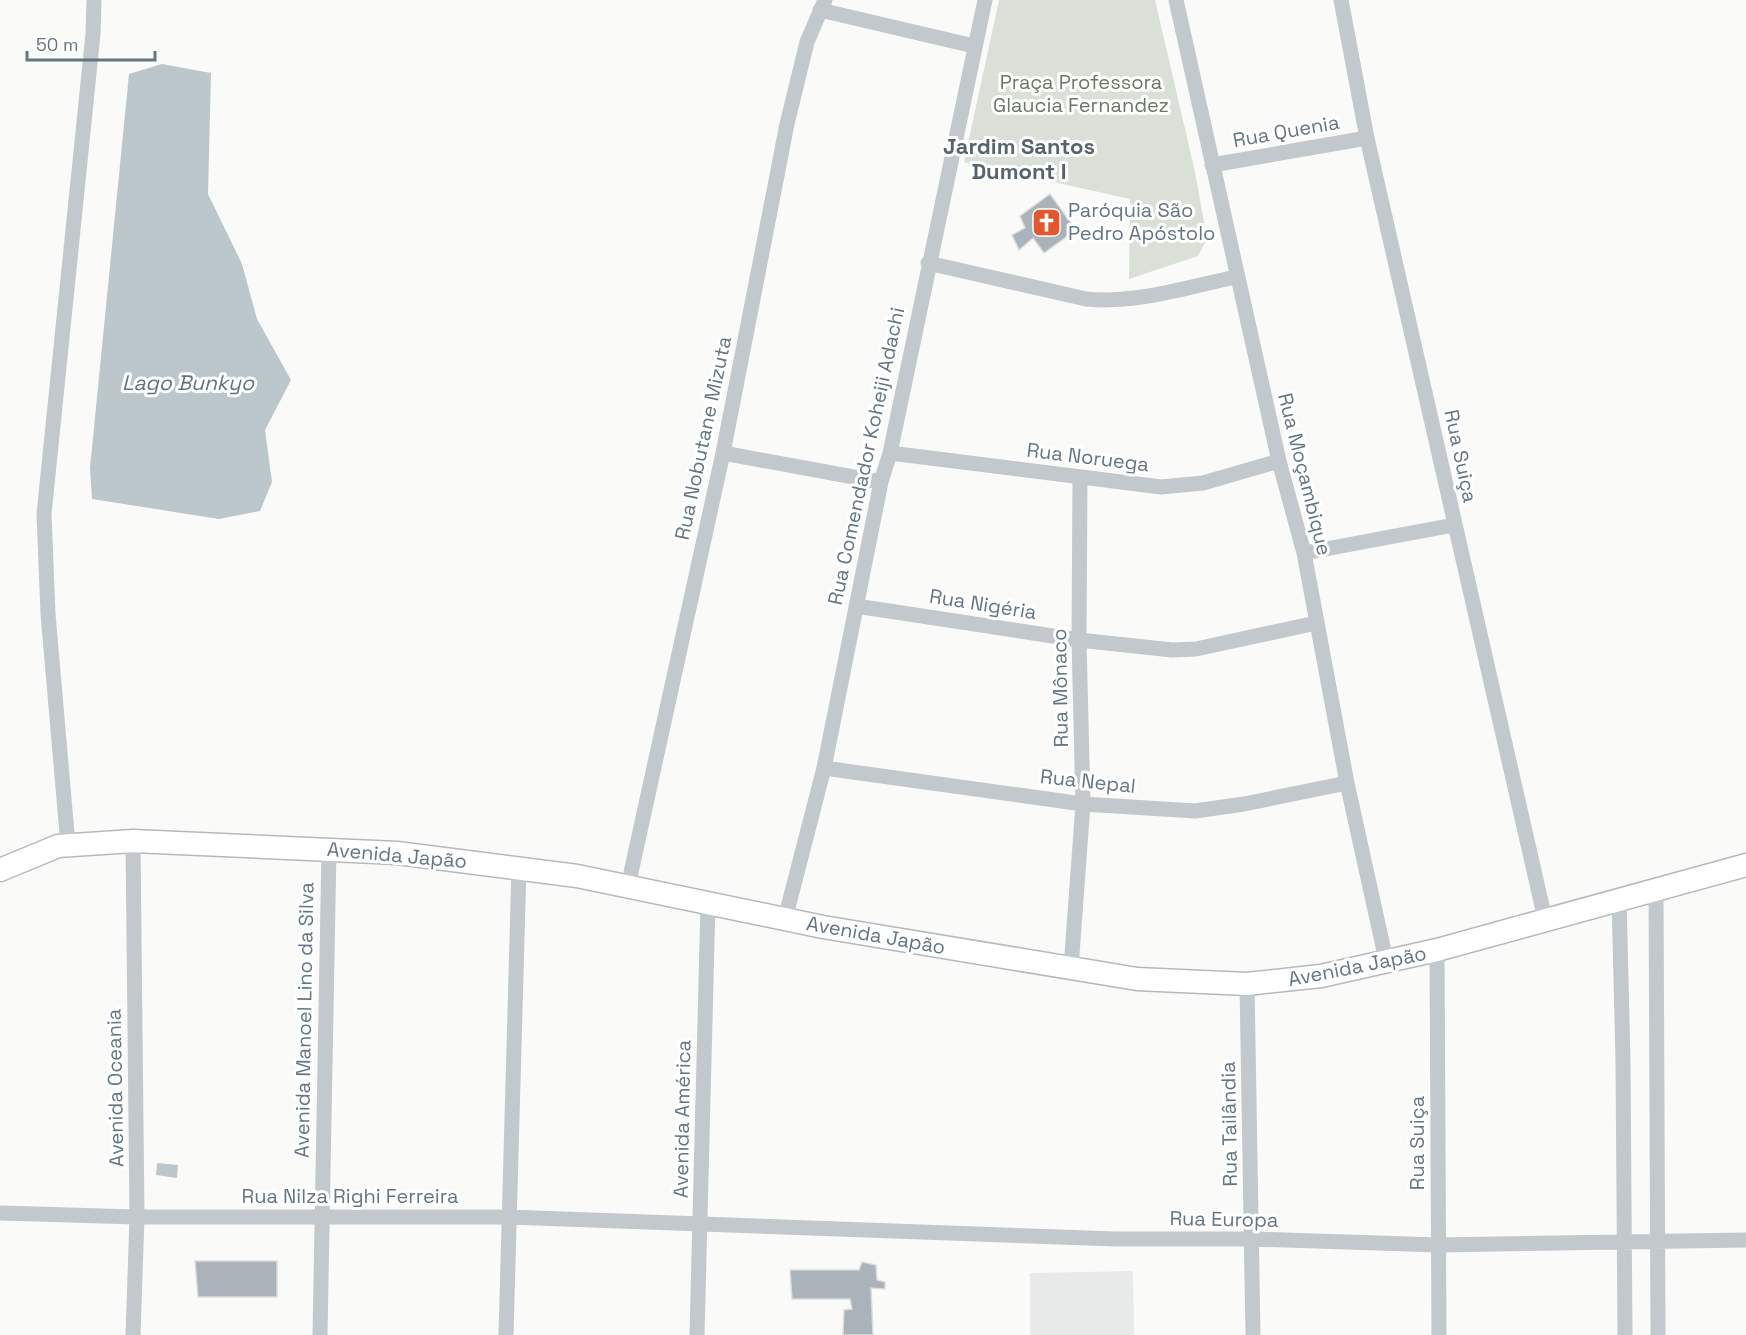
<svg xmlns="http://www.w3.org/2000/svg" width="1746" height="1335" font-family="'Space Grotesk',sans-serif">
<rect width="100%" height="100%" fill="#fafaf8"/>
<path fill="#e8e9e9" d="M 1133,1271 L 1134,1335 L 1030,1335 L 1030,1273 Z"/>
<path fill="#dadfd7" d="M 999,0 L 1155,0 L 1195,172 L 1207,239 L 1198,256 L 1129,279 L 1130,199 L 964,162 Z"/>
<path fill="#bbc7cb" d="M 162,64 L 211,73 L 208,194 L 242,264 L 257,319 L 291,380 L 265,430 L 272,482 L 260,511 L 219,519 L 92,499 L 90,468 L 129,74 Z
M 157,1163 L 178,1165 L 177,1178 L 156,1175 Z"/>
<path fill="#aab3b9" stroke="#dcdcda" stroke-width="1.5" d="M 1050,194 L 1076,230 L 1044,253 L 1033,238 L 1019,250 L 1012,235 L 1025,228 L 1020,216 Z
M 195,1261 L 277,1261 L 277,1297 L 198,1297 Z
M 862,1262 L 876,1265 L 877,1280 L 885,1282 L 885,1289 L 871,1288 L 873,1335 L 843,1335 L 844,1310 L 852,1309 L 850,1299 L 792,1299 L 790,1270 L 859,1270 Z"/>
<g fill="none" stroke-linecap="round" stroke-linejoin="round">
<defs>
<path id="secondary" d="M 0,870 L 58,846 L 133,841 L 397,853 L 577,876 L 823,927 L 1137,979 L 1247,984 L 1321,976 L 1437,950 L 1746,865"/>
</defs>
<use href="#secondary" stroke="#b3babf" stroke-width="25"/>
<path stroke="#c3c8cc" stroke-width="15" d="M 1176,0 L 1279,461 L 1304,553 L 1347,783 L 1386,960
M 1341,0 L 1367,138 L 1545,919
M 820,10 L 974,46
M 1212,165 L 1367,138
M 928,263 L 1086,299 C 1137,304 1187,287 1236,277
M 723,453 L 881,482
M 890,453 L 1161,487 L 1203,483 L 1279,461
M 1304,553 L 1454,525
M 856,606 L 1079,640 L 1172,650 L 1196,649 L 1316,623
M 824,768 L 1083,804 L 1195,811 L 1244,804 L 1347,783
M 68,845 L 48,614 L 44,514 L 93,34 L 94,0
M 628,886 L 723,453 L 787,124 L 807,42 L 825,0
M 1656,889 L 1658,1335
M 1619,899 L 1623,1060 L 1625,1335
M 785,919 L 824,768 L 881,482 L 890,453 L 985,0
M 1437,950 L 1439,1335
M 1071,968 L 1083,804 L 1079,640 L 1080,478
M 1247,984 L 1253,1335
M 0,1213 L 137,1217 L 508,1217 L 1116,1239 L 1252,1239 L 1439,1245 L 1746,1240
M 133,1335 L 137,1217 L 133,841
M 320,1335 L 329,849
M 506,1335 L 519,867
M 697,1335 L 708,903"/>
<use href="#secondary" stroke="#fff" stroke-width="22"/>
</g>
<defs>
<symbol id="church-square" viewBox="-11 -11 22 22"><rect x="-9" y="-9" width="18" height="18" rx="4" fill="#e4572e" stroke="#fff"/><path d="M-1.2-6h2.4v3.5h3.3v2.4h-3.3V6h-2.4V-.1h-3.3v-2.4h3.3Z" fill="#fff"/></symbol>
</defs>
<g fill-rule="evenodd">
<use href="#church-square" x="1030" y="206" width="33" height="33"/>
</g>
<g text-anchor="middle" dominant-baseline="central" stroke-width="6" stroke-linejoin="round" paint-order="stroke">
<g font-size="20" fill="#687a64" stroke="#fff">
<text x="1081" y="82">Praça Professora<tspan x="1081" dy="23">Glaucia Fernandez</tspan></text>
</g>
<g font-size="20" fill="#657683" stroke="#fff">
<text transform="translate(1286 131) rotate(-10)">Rua Quenia</text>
<text transform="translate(703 438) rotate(-78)">Rua Nobutane Mizuta</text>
<text transform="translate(866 456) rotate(-78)">Rua Comendador Koheiji Adachi</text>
<text transform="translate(1461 456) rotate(78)">Rua Suiça</text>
<text transform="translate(1088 457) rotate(7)">Rua Noruega</text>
<text transform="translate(1305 474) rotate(76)">Rua Moçambique</text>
<text transform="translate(983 604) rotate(9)">Rua Nigéria</text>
<text transform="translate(1060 688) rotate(-91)">Rua Mônaco</text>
<text transform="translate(1088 781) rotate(6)">Rua Nepal</text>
<text transform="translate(397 855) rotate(5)">Avenida Japão</text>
<text transform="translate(876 935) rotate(10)">Avenida Japão</text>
<text transform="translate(1357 966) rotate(-11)">Avenida Japão</text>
<text transform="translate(304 1020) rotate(-89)">Avenida Manoel Lino da Silva</text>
<text transform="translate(115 1088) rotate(-91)">Avenida Oceania</text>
<text transform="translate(682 1119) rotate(-89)">Avenida América</text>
<text transform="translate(1229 1124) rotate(-91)">Rua Tailândia</text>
<text transform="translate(1417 1143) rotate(-90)">Rua Suiça</text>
<text x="350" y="1196">Rua Nilza Righi Ferreira</text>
<text transform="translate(1224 1219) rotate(1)">Rua Europa</text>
</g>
<g font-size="20" fill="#657683" stroke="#fff" text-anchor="start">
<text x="1068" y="210">Paróquia São<tspan x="1068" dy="23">Pedro Apóstolo</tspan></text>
</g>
<g font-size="21" font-style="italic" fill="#60757c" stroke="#fff">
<text x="188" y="382">Lago Bunkyo</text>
</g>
<g font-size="22" font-weight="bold" fill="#57646e" stroke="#fff">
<text x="1019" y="146">Jardim Santos<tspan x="1019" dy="25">Dumont I</tspan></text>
</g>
</g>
<path d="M27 51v9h128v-9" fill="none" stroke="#657683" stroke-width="3"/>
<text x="36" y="51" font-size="18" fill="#657683" stroke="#ffffff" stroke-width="4.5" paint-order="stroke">50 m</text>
</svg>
